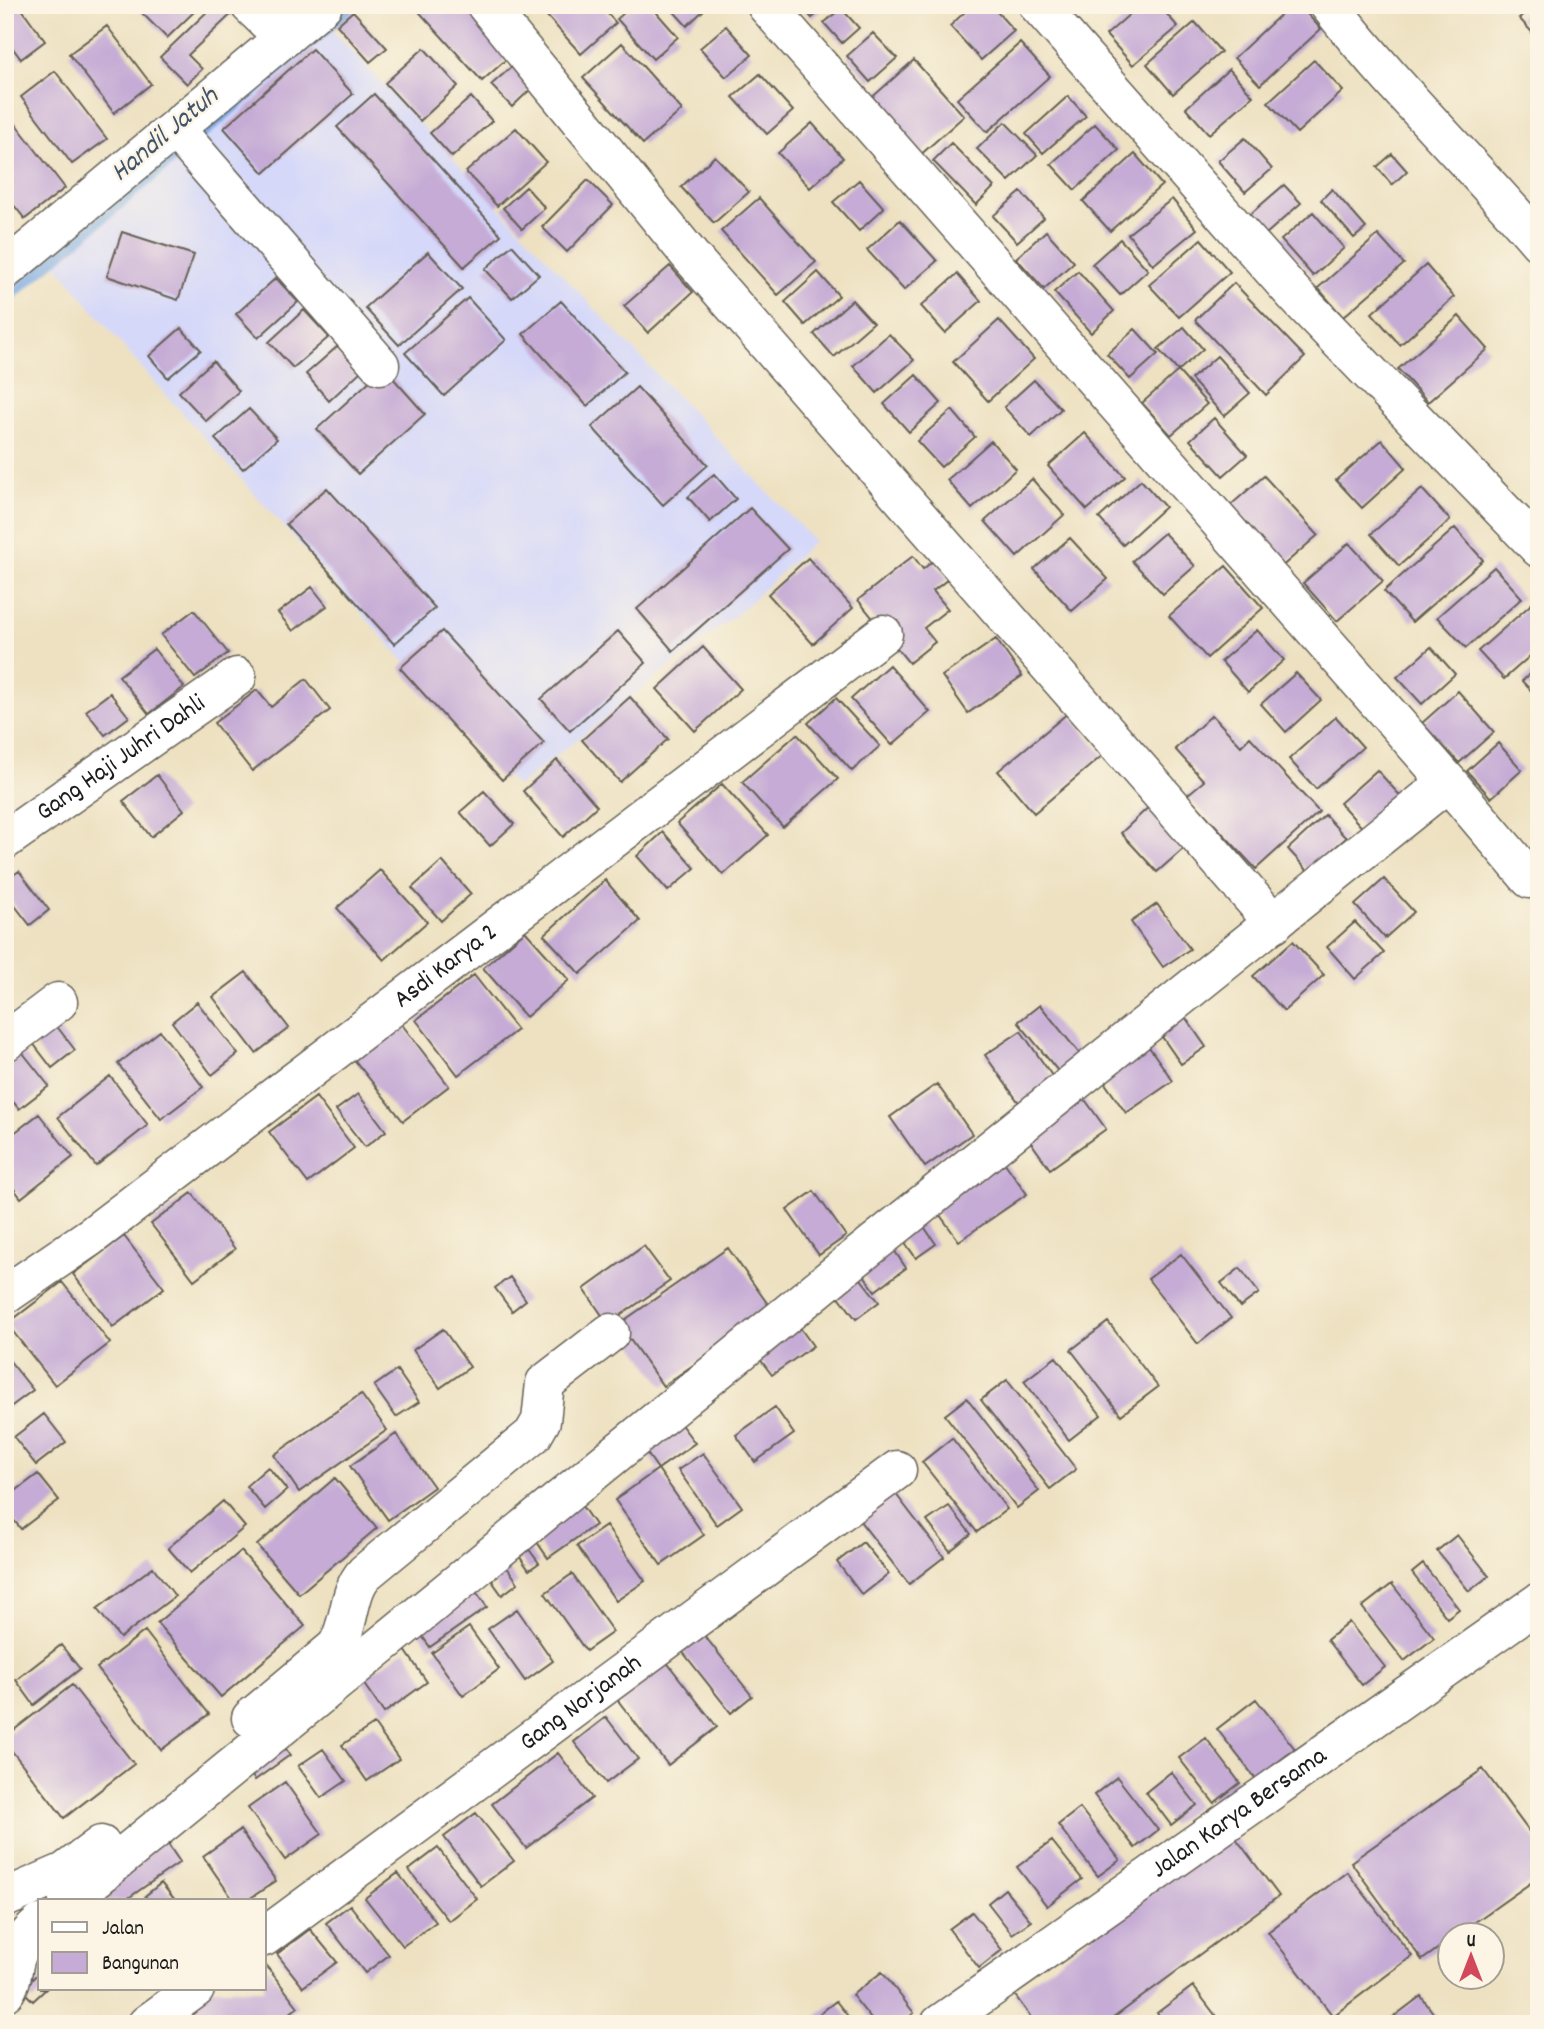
<svg xmlns="http://www.w3.org/2000/svg" width="1544" height="2029" font-family="Dekko,sans-serif">
<rect width="100%" height="100%" fill="#fcf5e5"/>
<filter id="ink" filterUnits="userSpaceOnUse"><feTurbulence type="fractalNoise" baseFrequency=".0143" numOctaves="2"/><feDisplacementMap in="SourceGraphic" scale="14" xChannelSelector="R" yChannelSelector="G"/><feConvolveMatrix kernelMatrix="1 2 1 2 8 2 1 2 1" color-interpolation-filters="sRGB"/></filter>
<filter id="wash" filterUnits="userSpaceOnUse"><feTurbulence type="fractalNoise" baseFrequency=".00686" numOctaves="4" result="noise"/><feDisplacementMap in="SourceGraphic" scale="28" xChannelSelector="R" yChannelSelector="G"/><feGaussianBlur stdDeviation="1.57" result="paint"/><feColorMatrix in="noise" values="0 0 0 0 0 0 0 0 0 0 0 0 0 0 0 0 0 1.4 0 .05"/><feComposite in="paint" operator="in"/></filter>
<g filter="url(#wash)">
<rect width="100%" height="100%" fill="#ede1c1"/>
<path fill="#d5d8f9" d="M 328,26 L 814,541 L 742,610 L 517,787 L 132,357 L 45,251 Z"/>
<g fill="none" stroke-linecap="round" stroke-linejoin="round">
<path stroke="#77a7e1" stroke-width="10" d="M 5,301 L 355,5"/>
</g>
<g id="blocks">
<path fill="#c5abd5" d="M 5,5 L 19,5 L 45,41 L 21,59 L 5,38 Z
M 134,5 L 201,5 L 167,38 Z
M 214,5 L 237,5 L 239,7 L 188,55 L 202,69 L 187,84 L 160,57 Z
M 413,5 L 478,5 L 518,49 L 482,81 Z
M 537,5 L 600,5 L 616,23 L 581,54 Z
M 633,5 L 650,5 L 678,37 L 653,59 L 617,19 Z
M 668,5 L 709,5 L 687,26 Z
M 800,5 L 827,5 L 812,18 Z
M 972,5 L 991,5 L 1014,31 L 981,60 L 950,26 Z
M 1140,5 L 1159,5 L 1178,27 L 1133,65 L 1106,35 Z
M 1291,5 L 1299,5 L 1321,29 L 1260,85 L 1234,58 Z
M 1534,5 L 1539,5 L 1539,40 L 1519,18 Z
M 841,8 L 859,28 L 842,43 L 824,23 Z
M 353,11 L 387,48 L 370,62 L 337,25 Z
M 1195,22 L 1221,52 L 1173,94 L 1147,64 Z
M 107,26 L 151,84 L 114,113 L 69,54 Z
M 726,26 L 752,55 L 726,77 L 700,48 Z
M 873,33 L 897,58 L 870,82 L 847,56 Z
M 622,43 L 682,110 L 643,144 L 583,78 Z
M 1020,43 L 1050,76 L 987,132 L 957,99 Z
M 424,48 L 458,86 L 420,121 L 385,83 Z
M 312,49 L 353,94 L 264,173 L 224,128 Z
M 914,60 L 964,116 L 918,157 L 868,101 Z
M 1314,60 L 1343,91 L 1297,133 L 1268,102 Z
M 517,62 L 537,83 L 512,107 L 491,85 Z
M 1229,69 L 1253,96 L 1209,134 L 1186,108 Z
M 55,71 L 107,139 L 72,164 L 21,97 Z
M 760,74 L 793,111 L 767,134 L 733,97 Z
M 374,94 L 501,235 L 464,267 L 337,127 Z
M 1068,96 L 1086,116 L 1043,153 L 1026,134 Z
M 471,97 L 492,121 L 452,157 L 430,133 Z
M 5,110 L 65,188 L 25,219 L 5,194 Z
M 1005,122 L 1037,155 L 1009,181 L 977,149 Z
M 812,123 L 843,158 L 810,188 L 778,153 Z
M 1095,124 L 1119,150 L 1075,190 L 1051,164 Z
M 516,128 L 546,162 L 497,206 L 466,172 Z
M 1245,138 L 1272,169 L 1245,192 L 1218,161 Z
M 951,143 L 994,187 L 976,205 L 933,161 Z
M 1135,154 L 1162,185 L 1110,231 L 1083,201 Z
M 1392,154 L 1407,171 L 1392,185 L 1377,167 Z
M 715,156 L 749,192 L 714,223 L 681,187 Z
M 588,180 L 613,205 L 567,252 L 542,227 Z
M 859,180 L 884,208 L 859,231 L 833,202 Z
M 1284,185 L 1301,203 L 1265,235 L 1248,216 Z
M 526,187 L 545,208 L 522,229 L 503,208 Z
M 1332,189 L 1366,228 L 1354,238 L 1321,200 Z
M 1021,192 L 1044,218 L 1017,242 L 993,216 Z
M 759,198 L 816,262 L 778,295 L 721,231 Z
M 1172,199 L 1197,229 L 1153,265 L 1128,234 Z
M 1313,212 L 1344,248 L 1313,276 L 1281,240 Z
M 900,220 L 937,261 L 904,290 L 867,250 Z
M 1046,231 L 1074,262 L 1044,289 L 1016,258 Z
M 122,232 L 194,255 L 178,300 L 107,276 Z
M 1378,235 L 1404,264 L 1343,317 L 1318,288 Z
M 1120,239 L 1148,270 L 1120,295 L 1092,264 Z
M 1201,239 L 1230,272 L 1179,317 L 1149,285 Z
M 512,245 L 539,275 L 512,298 L 485,269 Z
M 428,252 L 462,289 L 399,345 L 365,308 Z
M 1426,265 L 1454,297 L 1400,345 L 1372,313 Z
M 670,266 L 693,292 L 648,333 L 624,306 Z
M 1078,271 L 1114,311 L 1091,333 L 1054,292 Z
M 818,272 L 839,296 L 805,325 L 785,302 Z
M 957,274 L 981,301 L 945,333 L 921,306 Z
M 276,278 L 298,302 L 258,338 L 236,314 Z
M 1234,283 L 1305,357 L 1266,395 L 1195,320 Z
M 468,298 L 506,340 L 444,396 L 405,353 Z
M 852,300 L 873,323 L 834,357 L 814,334 Z
M 561,301 L 625,372 L 587,406 L 523,334 Z
M 304,310 L 329,337 L 293,368 L 269,342 Z
M 1459,316 L 1488,349 L 1428,402 L 1398,369 Z
M 999,320 L 1034,359 L 988,401 L 953,362 Z
M 1184,327 L 1203,349 L 1178,371 L 1207,404 L 1171,435 L 1142,403 L 1178,371 L 1158,349 Z
M 181,328 L 201,350 L 168,378 L 149,356 Z
M 1135,329 L 1158,354 L 1130,379 L 1107,354 Z
M 889,334 L 914,360 L 877,393 L 853,366 Z
M 338,346 L 361,371 L 329,401 L 306,374 Z
M 1217,356 L 1250,393 L 1224,416 L 1191,379 Z
M 213,361 L 239,391 L 206,421 L 179,392 Z
M 384,368 L 425,414 L 358,474 L 317,429 Z
M 916,375 L 941,403 L 909,432 L 884,404 Z
M 1034,380 L 1061,409 L 1031,437 L 1004,407 Z
M 637,387 L 708,465 L 663,505 L 592,427 Z
M 249,409 L 277,439 L 243,469 L 215,439 Z
M 952,410 L 975,437 L 941,467 L 917,441 Z
M 1214,418 L 1247,455 L 1223,476 L 1190,440 Z
M 1085,433 L 1125,477 L 1087,510 L 1048,466 Z
M 1382,440 L 1406,468 L 1362,508 L 1336,480 Z
M 991,441 L 1016,469 L 972,509 L 947,480 Z
M 714,474 L 736,499 L 710,522 L 688,497 Z
M 1264,476 L 1318,535 L 1279,569 L 1225,510 Z
M 1032,479 L 1064,515 L 1017,557 L 985,521 Z
M 1141,480 L 1165,507 L 1123,545 L 1099,518 Z
M 327,488 L 435,608 L 394,644 L 286,524 Z
M 1422,489 L 1450,520 L 1399,566 L 1371,534 Z
M 750,508 L 788,549 L 673,651 L 637,609 Z
M 1455,528 L 1483,560 L 1412,622 L 1384,591 Z
M 1164,533 L 1195,566 L 1163,594 L 1132,561 Z
M 1070,538 L 1108,579 L 1072,611 L 1034,569 Z
M 1349,543 L 1383,581 L 1337,621 L 1303,583 Z
M 913,556 L 923,569 L 933,561 L 948,579 L 933,591 L 948,609 L 924,628 L 935,642 L 909,663 L 858,600 Z
M 808,558 L 853,608 L 813,644 L 768,594 Z
M 1226,566 L 1263,608 L 1207,658 L 1169,616 Z
M 1494,567 L 1522,598 L 1466,648 L 1437,617 Z
M 312,587 L 327,606 L 293,631 L 278,613 Z
M 1536,600 L 1539,603 L 1539,648 L 1504,679 L 1478,651 Z
M 194,610 L 228,653 L 195,678 L 161,635 Z
M 1257,630 L 1284,660 L 1248,692 L 1221,661 Z
M 442,631 L 544,743 L 502,780 L 400,668 Z
M 618,631 L 646,663 L 570,731 L 541,699 Z
M 996,639 L 1022,676 L 968,713 L 942,676 Z
M 703,647 L 741,689 L 695,731 L 657,689 Z
M 1431,647 L 1455,674 L 1422,704 L 1397,677 Z
M 154,649 L 184,687 L 149,714 L 119,676 Z
M 889,665 L 930,712 L 892,745 L 851,699 Z
M 1539,666 L 1539,699 L 1522,681 Z
M 1296,673 L 1321,700 L 1286,732 L 1261,704 Z
M 306,679 L 330,710 L 252,771 L 214,723 L 257,690 L 271,707 Z
M 1458,691 L 1494,732 L 1459,763 L 1422,723 Z
M 110,693 L 129,717 L 105,735 L 86,711 Z
M 630,697 L 668,739 L 620,782 L 582,740 Z
M 836,698 L 880,746 L 852,771 L 808,723 Z
M 1068,713 L 1103,755 L 1034,813 L 998,771 Z
M 1212,715 L 1241,746 L 1250,737 L 1319,812 L 1256,869 L 1187,795 L 1204,781 L 1175,749 Z
M 1336,717 L 1363,747 L 1316,789 L 1289,759 Z
M 797,734 L 838,779 L 783,827 L 742,782 Z
M 1498,743 L 1522,770 L 1491,798 L 1467,771 Z
M 557,760 L 597,806 L 563,837 L 523,791 Z
M 1377,770 L 1403,799 L 1366,832 L 1340,803 Z
M 157,775 L 184,810 L 151,837 L 123,801 Z
M 722,784 L 768,835 L 723,875 L 677,823 Z
M 484,791 L 514,824 L 490,846 L 460,812 Z
M 1154,802 L 1191,842 L 1157,872 L 1121,833 Z
M 1325,815 L 1346,838 L 1308,871 L 1288,849 Z
M 663,832 L 695,868 L 668,891 L 637,856 Z
M 442,861 L 471,894 L 441,921 L 412,888 Z
M 380,870 L 427,922 L 384,960 L 337,908 Z
M 19,871 L 49,910 L 30,925 L 5,893 L 5,881 Z
M 1384,879 L 1414,912 L 1385,938 L 1355,905 Z
M 605,880 L 640,921 L 580,974 L 544,935 Z
M 1157,904 L 1190,949 L 1163,967 L 1131,922 Z
M 1355,922 L 1384,953 L 1355,979 L 1327,947 Z
M 525,931 L 569,980 L 526,1017 L 483,968 Z
M 1293,941 L 1324,975 L 1284,1011 L 1253,976 Z
M 246,972 L 289,1028 L 256,1053 L 213,997 Z
M 474,975 L 517,1030 L 458,1075 L 416,1020 Z
M 197,1002 L 238,1054 L 212,1075 L 172,1022 Z
M 1040,1005 L 1084,1059 L 1062,1076 L 1018,1022 Z
M 1183,1014 L 1206,1047 L 1181,1064 L 1158,1031 Z
M 52,1020 L 75,1050 L 52,1068 L 29,1038 Z
M 400,1022 L 449,1086 L 403,1121 L 353,1058 Z
M 160,1031 L 203,1087 L 161,1119 L 118,1064 Z
M 1021,1031 L 1057,1083 L 1022,1107 L 985,1055 Z
M 1149,1047 L 1173,1081 L 1126,1113 L 1102,1079 Z
M 19,1048 L 49,1086 L 19,1109 L 5,1092 L 5,1059 Z
M 110,1076 L 148,1125 L 96,1166 L 58,1117 Z
M 937,1084 L 972,1134 L 925,1167 L 890,1117 Z
M 358,1094 L 386,1131 L 365,1147 L 336,1110 Z
M 1081,1094 L 1106,1129 L 1050,1169 L 1025,1134 Z
M 316,1097 L 354,1148 L 308,1183 L 269,1132 Z
M 39,1114 L 73,1157 L 21,1198 L 5,1177 L 5,1140 Z
M 999,1155 L 1027,1194 L 959,1241 L 931,1203 Z
M 814,1191 L 846,1236 L 819,1255 L 787,1210 Z
M 192,1193 L 235,1249 L 194,1280 L 151,1224 Z
M 916,1215 L 936,1244 L 916,1258 L 896,1230 Z
M 124,1236 L 164,1288 L 113,1327 L 73,1274 Z
M 644,1246 L 670,1281 L 608,1324 L 584,1289 Z
M 728,1248 L 772,1310 L 663,1386 L 619,1324 Z
M 894,1250 L 906,1268 L 875,1291 L 862,1272 Z
M 1181,1254 L 1231,1318 L 1198,1344 L 1148,1279 Z
M 1240,1268 L 1259,1293 L 1240,1307 L 1221,1283 Z
M 857,1274 L 879,1302 L 856,1319 L 835,1291 Z
M 510,1277 L 526,1300 L 512,1311 L 495,1288 Z
M 62,1282 L 110,1343 L 55,1385 L 7,1324 Z
M 1108,1322 L 1158,1387 L 1121,1415 L 1071,1350 Z
M 798,1325 L 813,1346 L 772,1375 L 756,1354 Z
M 443,1329 L 470,1367 L 440,1388 L 413,1350 Z
M 5,1355 L 33,1390 L 5,1411 Z
M 1056,1357 L 1101,1415 L 1069,1440 L 1024,1381 Z
M 397,1370 L 419,1402 L 396,1417 L 374,1386 Z
M 1007,1380 L 1076,1469 L 1050,1489 L 981,1400 Z
M 361,1394 L 387,1430 L 299,1492 L 274,1455 Z
M 967,1398 L 1039,1491 L 1017,1508 L 945,1415 Z
M 775,1407 L 794,1434 L 755,1462 L 736,1435 Z
M 44,1414 L 66,1442 L 36,1465 L 14,1437 Z
M 673,1414 L 695,1443 L 658,1469 L 637,1439 Z
M 396,1434 L 434,1487 L 388,1520 L 350,1466 Z
M 952,1438 L 1007,1509 L 977,1532 L 922,1462 Z
M 703,1453 L 742,1507 L 717,1525 L 678,1470 Z
M 268,1467 L 287,1490 L 265,1509 L 246,1486 Z
M 658,1469 L 704,1535 L 661,1565 L 615,1500 Z
M 38,1474 L 59,1500 L 21,1529 L 5,1509 L 5,1499 Z
M 335,1478 L 377,1528 L 299,1594 L 257,1545 Z
M 892,1489 L 944,1557 L 909,1584 L 856,1516 Z
M 575,1496 L 595,1525 L 548,1558 L 528,1529 Z
M 223,1501 L 245,1527 L 190,1573 L 168,1548 Z
M 949,1506 L 971,1534 L 950,1551 L 927,1521 Z
M 606,1526 L 645,1581 L 616,1601 L 577,1546 Z
M 1457,1535 L 1489,1576 L 1469,1591 L 1437,1551 Z
M 522,1540 L 539,1563 L 529,1570 L 512,1546 Z
M 863,1542 L 889,1574 L 862,1595 L 837,1562 Z
M 241,1551 L 305,1626 L 221,1697 L 157,1623 Z
M 504,1563 L 518,1583 L 502,1595 L 487,1574 Z
M 1423,1564 L 1459,1609 L 1447,1618 L 1412,1573 Z
M 153,1567 L 175,1596 L 120,1638 L 97,1609 Z
M 572,1574 L 613,1632 L 586,1651 L 545,1593 Z
M 470,1583 L 487,1607 L 430,1647 L 413,1623 Z
M 1392,1584 L 1434,1638 L 1404,1661 L 1362,1607 Z
M 517,1609 L 553,1661 L 525,1681 L 488,1629 Z
M 1349,1622 L 1385,1667 L 1362,1685 L 1327,1640 Z
M 469,1627 L 499,1669 L 463,1696 L 432,1653 Z
M 145,1631 L 209,1714 L 161,1750 L 97,1668 Z
M 704,1635 L 752,1696 L 731,1713 L 682,1651 Z
M 61,1645 L 80,1669 L 34,1705 L 16,1680 Z
M 405,1650 L 427,1682 L 384,1713 L 361,1680 Z
M 665,1660 L 717,1727 L 668,1765 L 616,1698 Z
M 72,1685 L 134,1764 L 64,1818 L 5,1742 L 5,1737 Z
M 1256,1699 L 1295,1749 L 1256,1779 L 1217,1729 Z
M 606,1717 L 638,1759 L 606,1783 L 574,1742 Z
M 374,1724 L 399,1759 L 367,1781 L 342,1745 Z
M 278,1737 L 290,1755 L 255,1780 L 243,1762 Z
M 1206,1738 L 1240,1783 L 1214,1803 L 1179,1758 Z
M 323,1749 L 346,1781 L 321,1798 L 298,1766 Z
M 558,1753 L 592,1798 L 526,1848 L 492,1804 Z
M 1483,1769 L 1539,1845 L 1539,1877 L 1458,1934 L 1450,1934 L 1450,1940 L 1422,1960 L 1351,1862 Z
M 1171,1772 L 1197,1805 L 1171,1825 L 1146,1792 Z
M 1117,1777 L 1158,1830 L 1135,1848 L 1094,1795 Z
M 285,1782 L 322,1834 L 285,1860 L 248,1808 Z
M 1080,1808 L 1120,1860 L 1098,1876 L 1058,1825 Z
M 476,1813 L 514,1861 L 481,1886 L 444,1837 Z
M 240,1830 L 276,1881 L 246,1901 L 234,1901 L 203,1856 Z
M 1232,1833 L 1279,1896 L 1105,2024 L 1036,2024 L 1014,1994 Z
M 161,1834 L 180,1862 L 124,1901 L 104,1901 L 91,1883 Z
M 1052,1841 L 1082,1879 L 1047,1906 L 1017,1867 Z
M 438,1848 L 477,1899 L 449,1921 L 409,1870 Z
M 1347,1872 L 1412,1956 L 1333,2016 L 1268,1932 Z
M 398,1873 L 436,1922 L 403,1946 L 365,1898 Z
M 161,1883 L 176,1901 L 149,1901 L 145,1896 Z
M 1005,1889 L 1031,1921 L 1012,1934 L 988,1903 Z
M 350,1905 L 389,1955 L 365,1973 L 326,1923 Z
M 972,1912 L 1002,1950 L 979,1968 L 949,1929 Z
M 310,1929 L 337,1962 L 303,1987 L 277,1954 Z
M 264,1963 L 298,2007 L 276,2024 L 156,2024 L 201,1989 L 264,1989 Z
M 40,1971 L 40,1989 L 46,1989 L 33,2001 L 22,1990 Z
M 882,1972 L 914,2013 L 900,2024 L 875,2024 L 852,1995 Z
M 1193,1986 L 1222,2024 L 1165,2024 L 1157,2013 Z
M 1421,1996 L 1441,2024 L 1384,2024 Z
M 836,2001 L 854,2024 L 811,2024 L 809,2022 Z"/>
</g>
</g>
<g filter="url(#ink)">
<use href="#blocks" fill-opacity="0" stroke="#656156" stroke-width="2"/>
<g fill="none" stroke-linecap="round" stroke-linejoin="round">
<defs>
<g id="minor">
<path d="M 250,5 L 284,38"/>
<path d="M 486,5 L 692,258 L 1274,923"/>
<path d="M 766,5 L 1448,782 L 1530,879"/>
<path d="M 1038,5 L 1295,295 L 1539,548"/>
<path d="M 1329,5 C 1394,88 1470,162 1539,242"/>
<path d="M 176,130 L 380,365"/>
<path d="M 5,270 L 323,5"/>
<path id="s1" d="M 5,840 L 237,677"/>
<path d="M 5,1042 L 58,1002"/>
<path id="s2" d="M 5,1295 L 90,1237 L 883,634"/>
<path d="M 251,1718 L 336,1647 C 351,1625 347,1592 365,1573 L 533,1435 L 541,1421 L 545,1383 L 610,1333"/>
<path d="M 5,1898 L 65,1872 L 101,1845"/>
<path d="M 68,1901 L 847,1265 L 1448,782"/>
<path id="s3" d="M 264,1937 L 897,1470"/>
<path d="M 5,1992 C 12,1983 12,1971 15,1960 C 19,1945 28,1934 40,1924"/>
<path d="M 147,2024 L 195,1989"/>
<path id="s4" d="M 940,2024 L 1539,1602"/>
</g>
</defs>
<use href="#minor" stroke="#656156" stroke-width="41"/>
<use href="#minor" stroke="#fff" stroke-width="38"/>
</g>
</g>
<g text-anchor="middle" dominant-baseline="central" stroke-width="5" stroke-linejoin="round" paint-order="stroke">
<g font-size="26" fill="#1c1c1c" stroke="#fcf5e5">
<text stroke="none"><textPath href="#s1" startOffset="142">Gang Haji Juhri Dahli</textPath></text>
<text stroke="none"><textPath href="#s2" startOffset="550">Asdi Karya 2</textPath></text>
<text stroke="none"><textPath href="#s3" startOffset="394">Gang Norjanah</textPath></text>
<text stroke="none"><textPath href="#s4" startOffset="366">Jalan Karya Bersama</textPath></text>
</g>
<g font-size="28" font-style="italic" fill="#40546b" stroke="#fcf5e5">
<text transform="translate(166 136) rotate(-40)">Handil Jatuh</text>
</g>
</g>
<rect width="1544" height="2029" fill="none" stroke="#fcf5e5" stroke-width="28"/>
<rect x="38" y="1899" width="228" height="91" fill="#fcf5e5" stroke="#a29e95" stroke-width="2"/>
<rect x="52" y="1922" width="35" height="10" fill="#ffffff" stroke="#a29e95" stroke-width="2"/>
<text x="102" y="1934" font-size="21" fill="#1c1c1c">Jalan</text>
<rect x="52" y="1952" width="35" height="21" fill="#c5abd5" stroke="#a29e95" stroke-width="2"/>
<text x="102" y="1969" font-size="21" fill="#1c1c1c">Bangunan</text>
<g transform="translate(1471 1956)"><circle r="33" fill="#fcf5e5" stroke="#a29e95" stroke-width="2"/>
<path d="M0-5L12 26L0 18L-12 26Z" fill="#d1495b"/>
<text y="-10" font-size="19" font-weight="bold" text-anchor="middle" fill="#1c1c1c">U</text>
</g>
</svg>
